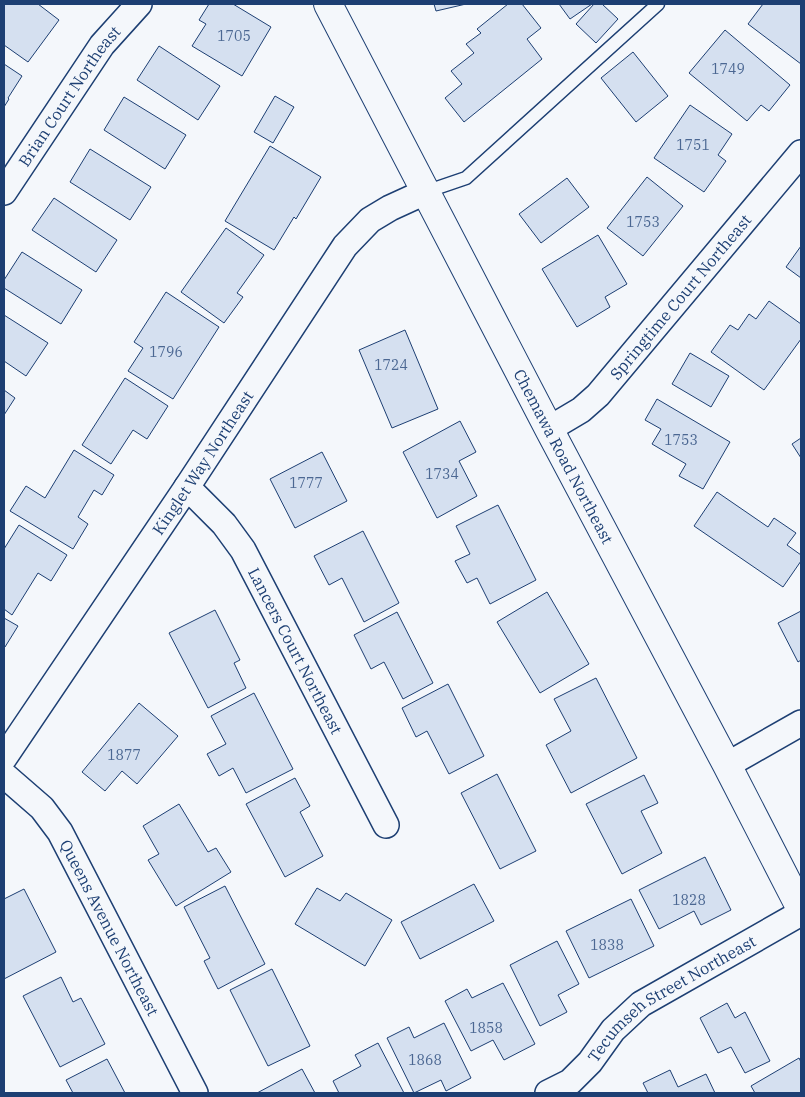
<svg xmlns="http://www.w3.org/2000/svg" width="805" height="1097" font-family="'IBM Plex Serif',serif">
<rect width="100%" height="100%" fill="#f4f7fb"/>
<path fill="#d5e0f0" stroke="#1d3f73" d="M 5,4 L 38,4 L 59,20 L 28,62 L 4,45 L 4,5 Z
M 209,4 L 233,4 L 271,27 L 242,76 L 192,46 L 206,24 L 199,20 Z
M 434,4 L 466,4 L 436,11 Z
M 508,4 L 522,4 L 541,28 L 527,39 L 542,59 L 464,122 L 445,98 L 462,84 L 451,71 L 474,53 L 466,44 L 481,33 L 477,29 Z
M 559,4 L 592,4 L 570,19 Z
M 594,4 L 602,4 L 618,19 L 596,43 L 576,24 Z
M 763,4 L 801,4 L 801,64 L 748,24 Z
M 725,30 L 790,85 L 769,111 L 761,105 L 747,121 L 689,73 Z
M 159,46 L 220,86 L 198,120 L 137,80 Z
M 633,52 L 668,96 L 636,122 L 601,78 Z
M 4,64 L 22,76 L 8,98 L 9,99 L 4,107 Z
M 275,96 L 294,107 L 273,143 L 254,132 Z
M 124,97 L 186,135 L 165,169 L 104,130 Z
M 690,105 L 732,134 L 718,155 L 726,161 L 704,192 L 654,158 Z
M 270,146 L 321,177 L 296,219 L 294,217 L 274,250 L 225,221 Z
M 90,149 L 151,187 L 130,220 L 70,182 Z
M 647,177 L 683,206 L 643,256 L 607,228 Z
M 567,178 L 589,207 L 541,243 L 519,214 Z
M 54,198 L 117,240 L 96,272 L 32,230 Z
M 226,228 L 264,255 L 237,293 L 243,297 L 224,323 L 181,292 Z
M 598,235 L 627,284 L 605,297 L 610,307 L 577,327 L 542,269 Z
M 801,246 L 801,278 L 786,267 Z
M 22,252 L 82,290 L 61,324 L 4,288 L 4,280 Z
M 166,292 L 219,327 L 173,399 L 128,371 L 143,348 L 134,342 Z
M 769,301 L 801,324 L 801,339 L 764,390 L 711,352 L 730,325 L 738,330 L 749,314 L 756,319 Z
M 4,315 L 48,343 L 26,376 L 4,361 Z
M 405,330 L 438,409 L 392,428 L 359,350 Z
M 690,353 L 729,376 L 711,407 L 672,384 Z
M 125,378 L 168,406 L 147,439 L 133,430 L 111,464 L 82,445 Z
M 4,390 L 15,398 L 4,415 Z
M 657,399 L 730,442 L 703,489 L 679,476 L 686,464 L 652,444 L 661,429 L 645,420 Z
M 460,421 L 476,452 L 459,461 L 477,496 L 437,518 L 403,452 Z
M 801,438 L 801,458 L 792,444 Z
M 74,450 L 114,475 L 102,495 L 94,490 L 78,517 L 88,524 L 73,549 L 10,511 L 26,486 L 45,498 Z
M 322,452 L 347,501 L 295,528 L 270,479 Z
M 717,492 L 768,527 L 774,518 L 796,533 L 787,545 L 801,555 L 801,561 L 783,587 L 694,526 Z
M 498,505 L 536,580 L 490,604 L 477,578 L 467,583 L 455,561 L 470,554 L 456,526 Z
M 19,525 L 67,555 L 51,581 L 38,573 L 12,615 L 4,609 L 4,549 Z
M 363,531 L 399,603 L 364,622 L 342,578 L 329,585 L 314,556 Z
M 547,592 L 589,664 L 540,693 L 497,622 Z
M 215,610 L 240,660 L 234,663 L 246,688 L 208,708 L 169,633 Z
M 801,611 L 801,660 L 798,662 L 778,623 Z
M 397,612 L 433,683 L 403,699 L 384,662 L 371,669 L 354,635 Z
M 4,618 L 18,626 L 5,647 L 4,646 Z
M 596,678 L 637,758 L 571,793 L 546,745 L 571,731 L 554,699 Z
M 448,684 L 484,756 L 449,774 L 427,731 L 416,737 L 402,708 Z
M 254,693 L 293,769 L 246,793 L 233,768 L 219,776 L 207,754 L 226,744 L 211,716 Z
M 139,703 L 178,736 L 137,784 L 122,771 L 105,791 L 82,772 Z
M 497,774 L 536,851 L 500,869 L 461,793 Z
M 644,775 L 658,803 L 641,811 L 662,853 L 622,874 L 586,804 Z
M 295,778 L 310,806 L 300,812 L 323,856 L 285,877 L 246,804 Z
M 179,804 L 208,852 L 216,848 L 231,872 L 176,906 L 148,860 L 159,854 L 143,826 Z
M 705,857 L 731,910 L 701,925 L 694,911 L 659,929 L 639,890 Z
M 474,884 L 494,921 L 420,959 L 401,922 Z
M 225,886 L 265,964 L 218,989 L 204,961 L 210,958 L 184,907 Z
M 317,888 L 340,901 L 346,893 L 392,920 L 365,966 L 295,924 Z
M 24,889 L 56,952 L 4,979 L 4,899 Z
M 631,899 L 654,946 L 589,978 L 566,931 Z
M 557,941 L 579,984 L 558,995 L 567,1012 L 540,1026 L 510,965 Z
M 272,969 L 310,1046 L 268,1066 L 230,990 Z
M 61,977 L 73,1002 L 81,998 L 105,1044 L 60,1067 L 23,996 Z
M 503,983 L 535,1044 L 504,1060 L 493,1040 L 471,1051 L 445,1001 L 467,989 L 472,998 Z
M 727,1003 L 735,1018 L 745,1012 L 770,1061 L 745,1073 L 731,1047 L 718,1053 L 700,1018 Z
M 444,1023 L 471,1078 L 446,1091 L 441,1080 L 414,1093 L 387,1038 L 409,1027 L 414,1038 Z
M 378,1043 L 404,1093 L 339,1093 L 333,1081 L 361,1066 L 355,1055 Z
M 799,1058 L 801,1062 L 801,1093 L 755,1093 L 751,1086 Z
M 107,1059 L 125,1093 L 73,1093 L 66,1080 Z
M 302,1069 L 315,1093 L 257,1093 Z
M 670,1070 L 678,1087 L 706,1074 L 715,1093 L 648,1093 L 643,1083 Z"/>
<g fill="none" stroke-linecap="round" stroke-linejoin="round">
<defs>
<path id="lane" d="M 425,192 L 466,178 L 658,4"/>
<g id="street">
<path id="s1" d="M 4,192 L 102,45 L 139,4"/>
<path id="s2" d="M 549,429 L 581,410 L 598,395 L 801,153"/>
<path id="s3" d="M 187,487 L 224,524 L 243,550 L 386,825"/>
<path id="s4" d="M 4,758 L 187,487 L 345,246 L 370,220 L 390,208 L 425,192"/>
<path d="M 727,765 L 801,723"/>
<path id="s5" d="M 4,775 L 42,808 L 60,832 L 195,1093"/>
<path id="s6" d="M 548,1093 L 570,1082 L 590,1062 L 613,1030 L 641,1004 L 801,913"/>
</g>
<g id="secondary">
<path id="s7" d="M 328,4 L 549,429 L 727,765 L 801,909"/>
</g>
</defs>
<use href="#lane" stroke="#1d3f73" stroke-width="15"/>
<use href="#street" stroke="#1d3f73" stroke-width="28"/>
<use href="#secondary" stroke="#1d3f73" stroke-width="30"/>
<use href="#lane" stroke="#f4f7fb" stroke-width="12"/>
<use href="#street" stroke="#f4f7fb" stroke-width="25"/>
<use href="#secondary" stroke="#f4f7fb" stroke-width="28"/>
</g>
<g text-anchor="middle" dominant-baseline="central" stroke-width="4" stroke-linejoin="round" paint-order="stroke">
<g font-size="14" fill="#4b6792">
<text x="234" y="36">1705</text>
<text x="728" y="69">1749</text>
<text x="693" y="145">1751</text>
<text x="643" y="222">1753</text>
<text x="166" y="352">1796</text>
<text x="391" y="365">1724</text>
<text x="681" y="440">1753</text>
<text x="442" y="474">1734</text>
<text x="306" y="483">1777</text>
<text x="124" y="755">1877</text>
<text x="689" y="900">1828</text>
<text x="607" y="945">1838</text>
<text x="486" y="1028">1858</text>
<text x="425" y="1060">1868</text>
</g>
<g font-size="16" fill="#1d3f73" stroke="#f4f7fb">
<text stroke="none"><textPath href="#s1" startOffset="116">Brian Court Northeast</textPath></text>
<text stroke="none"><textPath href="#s2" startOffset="188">Springtime Court Northeast</textPath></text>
<text stroke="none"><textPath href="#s7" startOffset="510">Chemawa Road Northeast</textPath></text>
<text stroke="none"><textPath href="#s4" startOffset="356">Kinglet Way Northeast</textPath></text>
<text stroke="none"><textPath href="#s3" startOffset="198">Lancers Court Northeast</textPath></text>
<text stroke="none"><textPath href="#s5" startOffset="188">Queens Avenue Northeast</textPath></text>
<text stroke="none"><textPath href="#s6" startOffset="158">Tecumseh Street Northeast</textPath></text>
</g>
</g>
<rect width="805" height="1097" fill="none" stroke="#1d3f73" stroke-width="10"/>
</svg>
